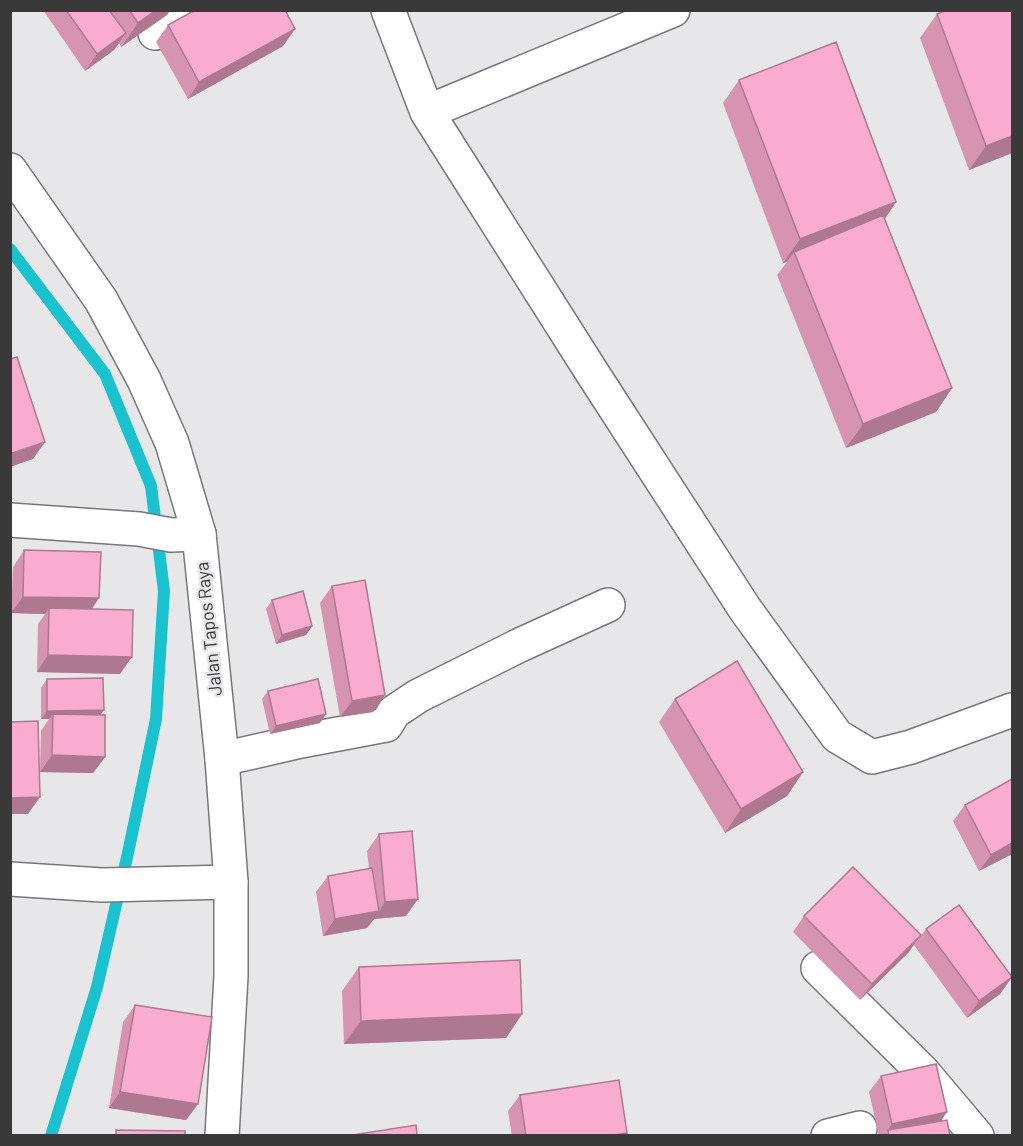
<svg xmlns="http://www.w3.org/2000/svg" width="1023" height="1146" font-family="Barlow,sans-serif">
<rect width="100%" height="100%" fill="#e7e7ea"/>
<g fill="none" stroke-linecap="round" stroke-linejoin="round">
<path stroke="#1ac2d0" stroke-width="12" d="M 10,249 L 105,374 L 151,486 L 164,591 L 156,719 L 128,853 L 97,987 L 51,1136"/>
<defs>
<path id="minor" d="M 388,10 L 427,112 L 593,374 L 745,609 L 837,736 L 872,757 L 911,747 L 1012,710
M 155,33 L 174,17 L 174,10
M 427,112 L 673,10
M 10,520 L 139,529 L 171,535 L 199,534
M 222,759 L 301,741 L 386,725 L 394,712 L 418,696 L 520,645 L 608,605
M 10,879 L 102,885 L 231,882
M 818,968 L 923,1072 L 977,1136
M 828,1136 L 860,1128"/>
<path id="major" d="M 10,170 L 101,300 L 144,380 L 172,443 L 199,534 L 222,759 L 231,882 L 231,976 L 222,1136"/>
</defs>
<use href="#minor" stroke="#777779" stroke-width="36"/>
<use href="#major" stroke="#777779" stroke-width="36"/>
<use href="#minor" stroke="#fff" stroke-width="33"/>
<use href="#major" stroke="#fff" stroke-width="33"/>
</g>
<path fill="#d694b1" d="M 43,10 L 170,10 L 167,15 L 121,47 L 119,43 L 114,50 L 85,71 Z
M 937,14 L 1012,153 L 969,170 L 920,38 Z
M 168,25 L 295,29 L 283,46 L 188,99 L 156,42 Z
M 739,80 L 896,202 L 885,219 L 952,388 L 936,412 L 846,448 L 777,275 L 787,262 L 783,263 L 723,103 Z
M 24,550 L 92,609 L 120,674 L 37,672 L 38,624 L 45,614 L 11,613 L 13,567 Z
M 332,586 L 385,695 L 373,712 L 340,717 L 320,603 Z
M 272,600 L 312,626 L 306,635 L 276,644 L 266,609 Z
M 47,679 L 104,710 L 100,715 L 105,757 L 93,773 L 40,772 L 41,731 L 49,719 L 41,719 L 41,688 Z
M 268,691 L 320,723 L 270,734 L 262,699 Z
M 675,699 L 803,772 L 787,796 L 725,833 L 659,722 Z
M 1012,779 L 1012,854 L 979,871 L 953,821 L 965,805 Z
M 379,834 L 406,916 L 374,919 L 367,928 L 323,936 L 316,892 L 328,876 L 369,868 L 367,851 Z
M 804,916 L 909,952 L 860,1000 L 793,932 Z
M 926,929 L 1012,977 L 1000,994 L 967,1018 L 914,945 Z
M 359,967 L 522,1014 L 506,1038 L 344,1044 L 342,991 Z
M 135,1005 L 198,1104 L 186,1120 L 109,1108 L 123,1022 Z
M 881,1076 L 941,1121 L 950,1136 L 879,1136 L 869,1092 Z
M 520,1095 L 625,1136 L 512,1136 L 508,1111 Z"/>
<path fill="#ae7890" d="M 156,10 L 170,10 L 167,15 L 121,47 L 138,23 Z
M 295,29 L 283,46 L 188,99 L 199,82 Z
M 126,33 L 114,50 L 85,71 L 97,54 Z
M 1012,136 L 1012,153 L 969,170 L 986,146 Z
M 896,202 L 880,226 L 794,252 L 787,262 L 783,263 L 800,239 Z
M 952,388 L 936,412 L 846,448 L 863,424 Z
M 45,442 L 33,459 L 10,467 L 10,454 Z
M 23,597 L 99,598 L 88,615 L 49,608 L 45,614 L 11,613 Z
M 312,626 L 306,635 L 276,644 L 282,635 Z
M 48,655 L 132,657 L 120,674 L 37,672 Z
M 385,695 L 373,712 L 340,717 L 352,701 Z
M 104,710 L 98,718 L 53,714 L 49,719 L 41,719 L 47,711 Z
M 326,714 L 320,723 L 270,734 L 276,726 Z
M 52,755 L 105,757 L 93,773 L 40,772 Z
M 803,772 L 787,796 L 725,833 L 741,809 Z
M 40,797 L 28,814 L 10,814 L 10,798 Z
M 1012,843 L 1012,854 L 979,871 L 991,855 Z
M 418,899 L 406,916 L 374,919 L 367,928 L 323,936 L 335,919 L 379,911 L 385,902 Z
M 921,935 L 909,952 L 860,1000 L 872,984 Z
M 1012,977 L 1000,994 L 967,1018 L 979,1001 Z
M 522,1014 L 506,1038 L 344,1044 L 361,1021 Z
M 120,1092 L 198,1104 L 186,1120 L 109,1108 Z
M 947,1112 L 935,1129 L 888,1130 L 884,1136 L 892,1124 Z
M 627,1133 L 625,1136 L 607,1136 Z"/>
<path fill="#f9acce" stroke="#ae7890" stroke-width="1.5" d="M 66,10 L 109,10 L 126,33 L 97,54 Z
M 129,10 L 156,10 L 138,23 Z
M 195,10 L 285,10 L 295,29 L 199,82 L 168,25 Z
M 947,10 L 1012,10 L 1012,136 L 986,146 L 937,14 Z
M 836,42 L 896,202 L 800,239 L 739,80 Z
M 883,215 L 952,388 L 863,424 L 794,252 Z
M 17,357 L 45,442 L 10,454 L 10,359 Z
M 24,550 L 101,552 L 99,598 L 23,597 Z
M 365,580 L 385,695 L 352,701 L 332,586 Z
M 303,591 L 312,626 L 282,635 L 272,600 Z
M 49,608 L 133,610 L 132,657 L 48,655 Z
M 737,661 L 803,772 L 741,809 L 675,699 Z
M 103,678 L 104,710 L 47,711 L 47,679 Z
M 318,679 L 326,714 L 276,726 L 268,691 Z
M 53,714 L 105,715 L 105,757 L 52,755 Z
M 38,721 L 40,797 L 10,798 L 10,722 Z
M 1012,779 L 1012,843 L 991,855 L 965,805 Z
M 412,831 L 418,899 L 385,902 L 379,834 Z
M 853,867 L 921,935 L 872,984 L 804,916 Z
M 372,868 L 379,911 L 335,919 L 328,876 Z
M 959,905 L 1012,977 L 979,1001 L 926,929 Z
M 520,960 L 522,1014 L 361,1021 L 359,967 Z
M 135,1005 L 212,1017 L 198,1104 L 120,1092 Z
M 936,1064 L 947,1112 L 892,1124 L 881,1076 Z
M 619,1080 L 627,1133 L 607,1136 L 526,1136 L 520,1095 Z
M 947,1120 L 950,1136 L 889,1136 L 888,1130 Z
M 416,1125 L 417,1136 L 346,1136 Z
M 116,1130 L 185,1131 L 185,1136 L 116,1136 Z"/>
<g text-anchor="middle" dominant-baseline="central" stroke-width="5" stroke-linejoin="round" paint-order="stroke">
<g font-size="18" fill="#39393a" stroke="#e7e7ea">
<text transform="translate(208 629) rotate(-96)">Jalan Tapos Raya</text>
</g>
</g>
<rect width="1023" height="1146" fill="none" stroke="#39393a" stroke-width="24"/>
</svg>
